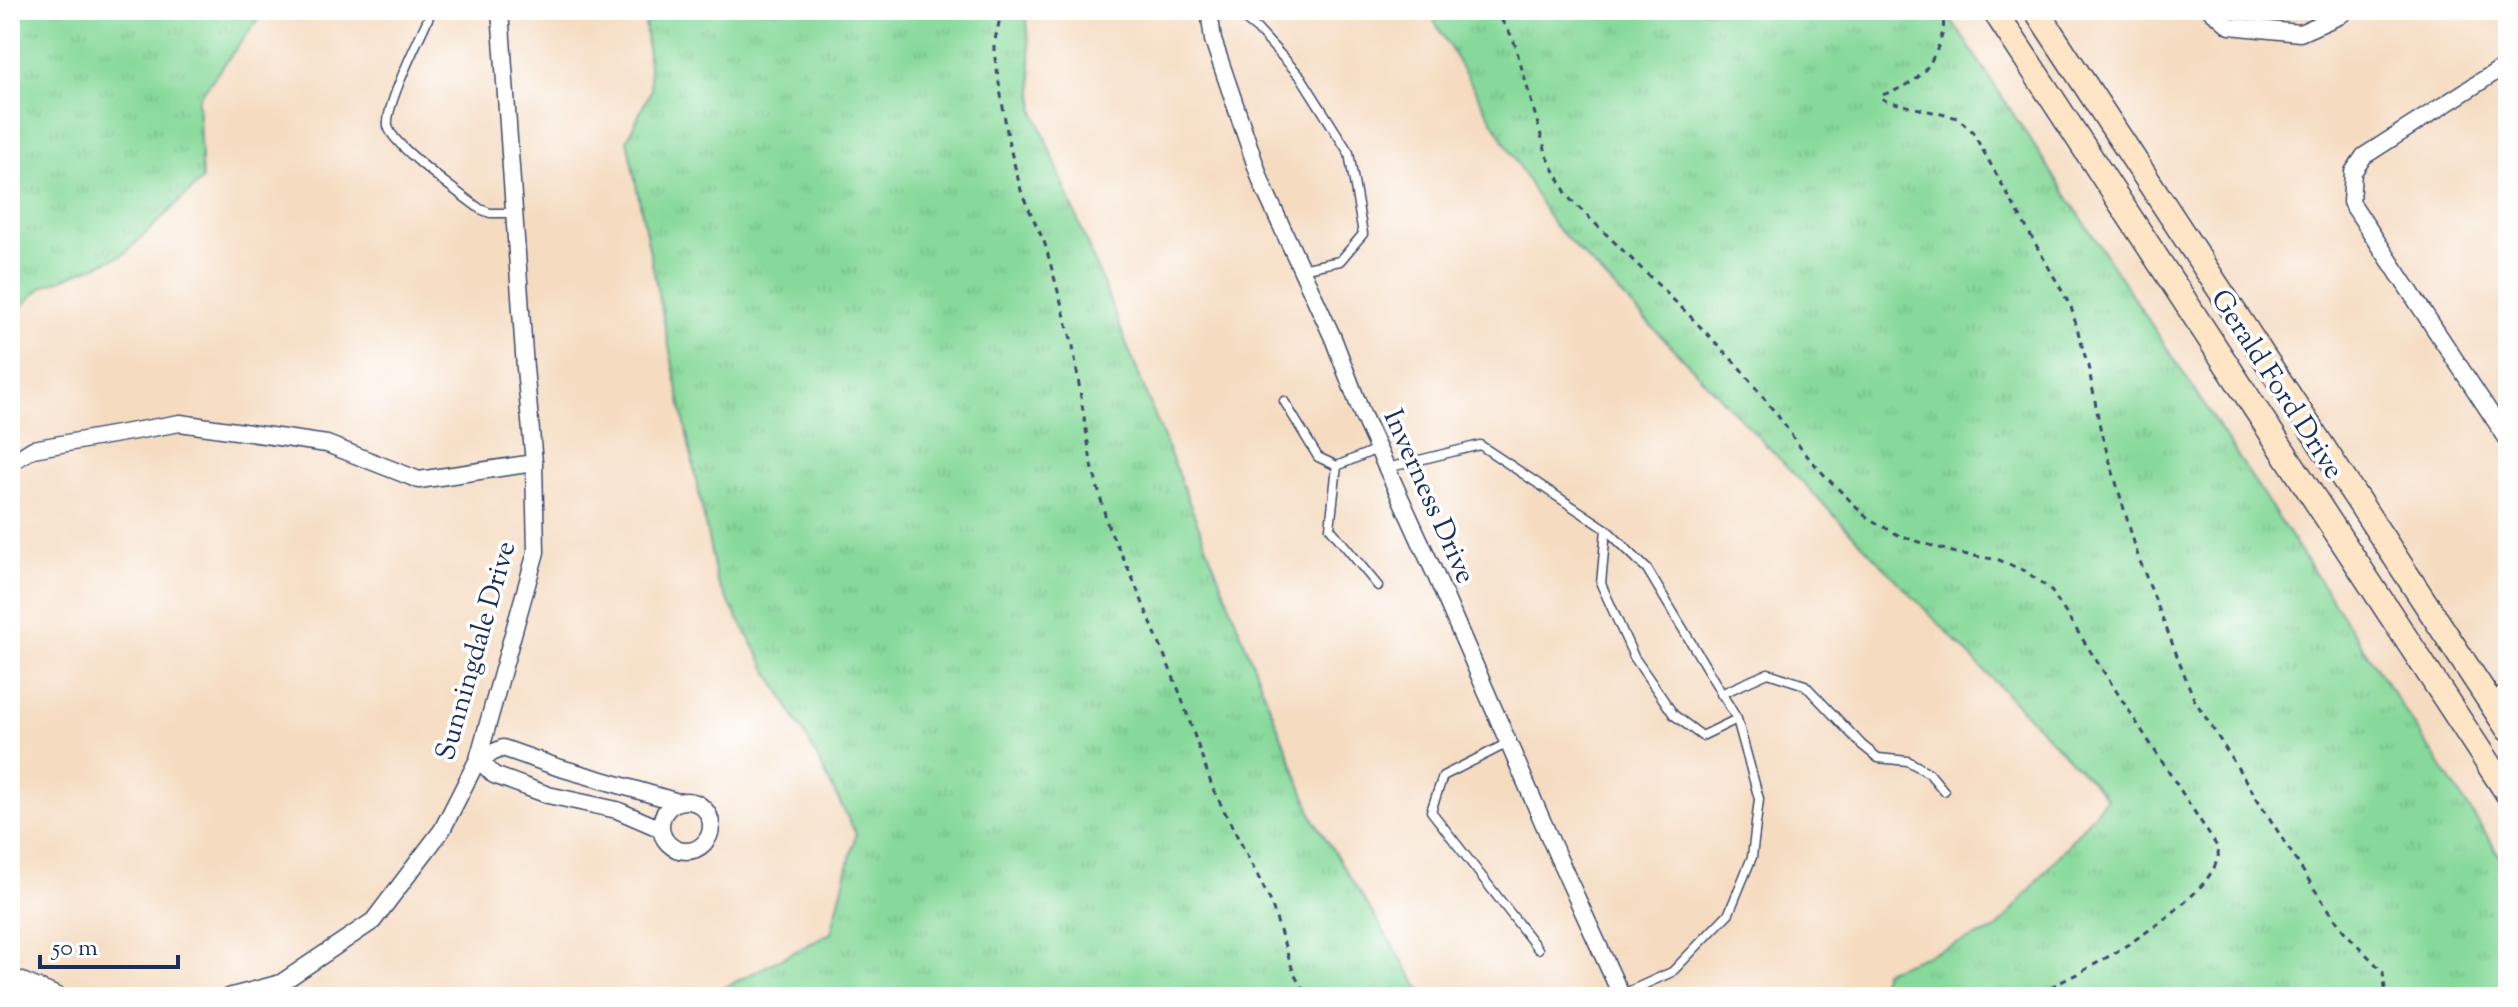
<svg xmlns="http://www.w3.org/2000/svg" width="2518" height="1007" font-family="'Sorts Mill Goudy',serif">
<defs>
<pattern id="grass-tufts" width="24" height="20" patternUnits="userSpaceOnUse" patternTransform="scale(2)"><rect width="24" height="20" fill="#86d99a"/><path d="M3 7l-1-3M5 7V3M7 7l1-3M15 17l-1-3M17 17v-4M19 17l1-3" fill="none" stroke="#73bb87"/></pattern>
</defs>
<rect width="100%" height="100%" fill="#fff"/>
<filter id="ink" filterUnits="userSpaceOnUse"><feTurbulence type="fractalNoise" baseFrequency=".0125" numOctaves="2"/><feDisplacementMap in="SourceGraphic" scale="16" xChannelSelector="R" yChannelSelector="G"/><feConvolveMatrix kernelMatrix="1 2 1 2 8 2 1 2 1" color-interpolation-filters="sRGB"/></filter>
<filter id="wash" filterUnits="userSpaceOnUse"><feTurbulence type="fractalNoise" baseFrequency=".006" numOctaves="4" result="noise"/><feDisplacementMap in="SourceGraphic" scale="32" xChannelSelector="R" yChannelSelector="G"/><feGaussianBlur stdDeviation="1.8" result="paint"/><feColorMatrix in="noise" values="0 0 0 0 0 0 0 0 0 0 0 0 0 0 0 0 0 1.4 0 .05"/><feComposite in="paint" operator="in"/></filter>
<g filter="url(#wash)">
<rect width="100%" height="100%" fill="#f5dcc1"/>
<path fill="url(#grass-tufts)" stroke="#50847c" stroke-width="2" d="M 10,10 L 265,10 L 198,99 L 202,180 L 123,255 L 42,287 L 10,317 Z
M 644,10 L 1026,10 L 1035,112 L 1315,821 L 1425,997 L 706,997 L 831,933 L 856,834 L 811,746 L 717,582 L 627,140 L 651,90 Z
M 1428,10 L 1945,10 L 2508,868 L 2508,997 L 1876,997 L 1884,971 L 1997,929 L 2107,798 L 1552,223 Z"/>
</g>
<g filter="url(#ink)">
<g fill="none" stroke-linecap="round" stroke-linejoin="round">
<defs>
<path id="lane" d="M 432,10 C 422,33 385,105 388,126 C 392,146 462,195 480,209 L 490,213 L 514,213
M 1233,10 L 1257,29 L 1301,77 L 1349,153 L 1363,234 L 1340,261 L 1301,269
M 1284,401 L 1318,457 L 1337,466
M 1377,449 L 1337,466 L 1330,528 L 1378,586
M 1387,468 L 1480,445 L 1606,529 L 1647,569 L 1737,719 L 1759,799 L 1752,857 L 1729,913 L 1672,972 L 1621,995
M 1606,529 L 1601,584 L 1634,657 L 1674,715 L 1702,736 L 1737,719
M 1721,694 L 1768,673 L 1805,685 L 1862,745 L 1878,758 L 1908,761 L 1929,773 L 1944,791
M 1508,743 L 1443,776 L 1431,811 L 1538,949"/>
<path id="street" d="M 1209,10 L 1213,40 L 1262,184 L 1333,338 L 1362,414 L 1436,576 L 1558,857 L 1622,997
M 2211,10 L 2230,26 L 2300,33 L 2339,16 L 2347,10
M 2508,64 L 2364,156 L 2353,172 L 2351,202 L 2508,440
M 10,463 L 33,449 L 180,423 L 327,444 L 419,480 L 534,463
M 2491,703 L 2508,692
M661 826a25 25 0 1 1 50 0a25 25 0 1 1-50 0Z
M 661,829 L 617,810 L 548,795 L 494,775 L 478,759 L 503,748 L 557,767 L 678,802
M 10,976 L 60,997
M 228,997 L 281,983 L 373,921 L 442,830 L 478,759 L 536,552 L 534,463 L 525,368 L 500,10"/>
<path id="secondary" d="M 1994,10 L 2508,794
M 2036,10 L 2508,729"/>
</defs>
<use href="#lane" stroke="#3c496d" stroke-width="11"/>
<use href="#street" stroke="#3c496d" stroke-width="19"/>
<use href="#secondary" stroke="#3c496d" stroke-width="27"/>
<path stroke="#3c496d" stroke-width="3" stroke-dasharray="6 6" stroke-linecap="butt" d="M 1002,10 L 994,44 L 994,52 L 1009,144 L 1022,194 L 1045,244 L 1073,346 L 1091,462 L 1108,526 L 1132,577 L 1179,691 L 1213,789 L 1270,900 L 1294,974 L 1307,997
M 1495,10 L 1513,38 L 1547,156 L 1568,197 L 1687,313 L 1739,367 L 1778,416 L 1802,450 L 1827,478 L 1868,518 L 1900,536 L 1956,553 L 1999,560 L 2025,571 L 2050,589 L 2218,848 C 2218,852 2219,856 2217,860 C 2205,906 2069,985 2023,997
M 1941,10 C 1946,23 1943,34 1938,47 C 1925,77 1912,85 1882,95 L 1880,97 L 1886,101 L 1958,118 L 1972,131 L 2071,307 L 2089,370 L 2101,432 L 2138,556 L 2194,699 L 2315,890 L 2343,930 L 2383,972 L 2386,997"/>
<use href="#lane" stroke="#fff" stroke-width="8"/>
<use href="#street" stroke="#fff" stroke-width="16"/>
<use href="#secondary" stroke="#fde5c5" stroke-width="24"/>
</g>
</g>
<g text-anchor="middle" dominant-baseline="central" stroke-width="7" stroke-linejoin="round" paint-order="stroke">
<g font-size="28" fill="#1b2f5e" stroke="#fff">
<text transform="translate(2276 385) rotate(57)">Gerald Ford Drive</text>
<text transform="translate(1428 497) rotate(66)">Inverness Drive</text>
<text transform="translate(477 651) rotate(-74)">Sunningdale Drive</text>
</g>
</g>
<rect width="2518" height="1007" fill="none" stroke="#fff" stroke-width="40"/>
<path d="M40 955v12h138v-12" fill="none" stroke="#1b2f5e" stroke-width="4"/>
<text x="52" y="955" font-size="24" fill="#1b2f5e" stroke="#ffffff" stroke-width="6" paint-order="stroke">50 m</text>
</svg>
